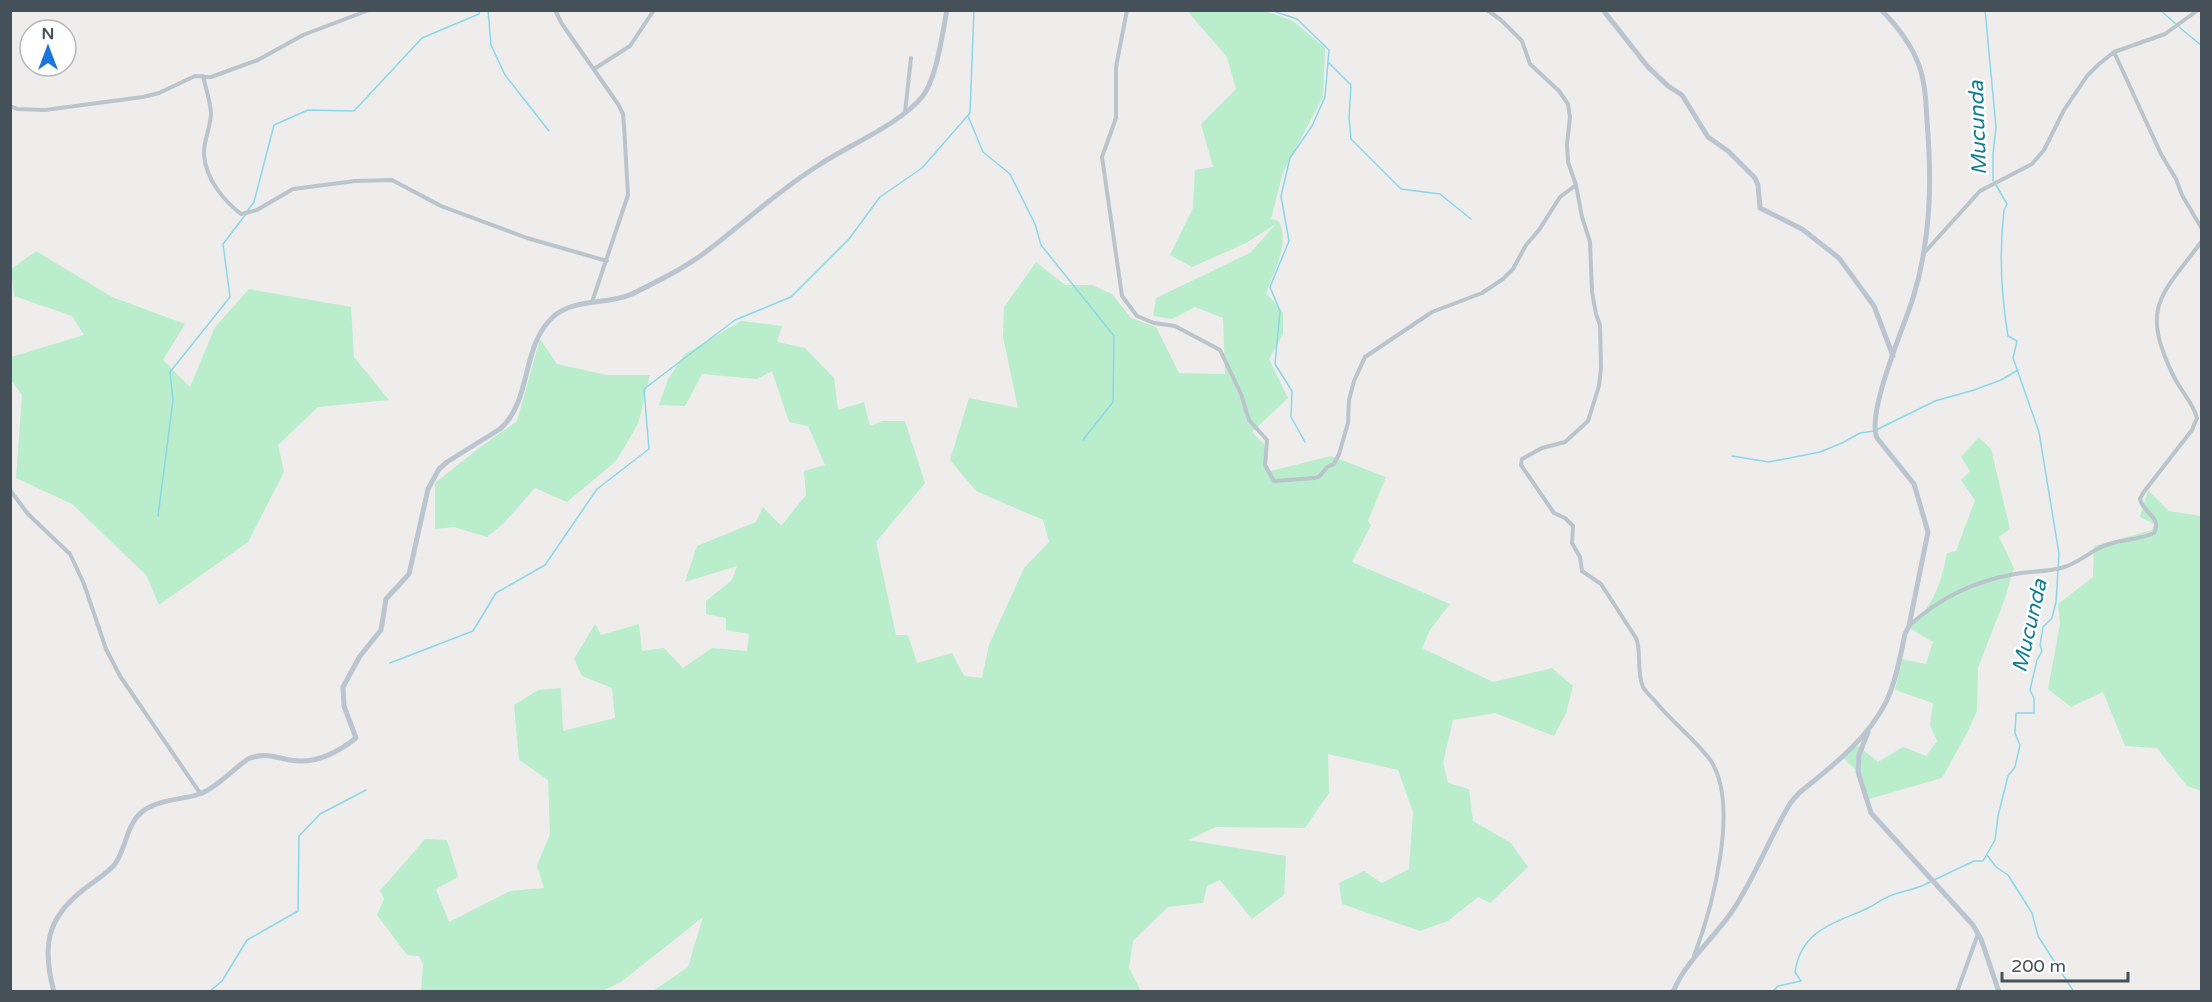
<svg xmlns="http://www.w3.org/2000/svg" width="2212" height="1002" font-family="'Varela Round',sans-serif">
<rect width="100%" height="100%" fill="#efecec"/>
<path fill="#baedcc" d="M 1192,10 L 1265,11 L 1293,21 L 1325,48 L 1323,97 L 1283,172 L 1271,219 L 1279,221 C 1290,244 1274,271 1266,293 L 1283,312 L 1283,334 L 1269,359 L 1288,398 L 1252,432 L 1264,444 L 1267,472 L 1331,456 L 1386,477 L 1368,521 L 1371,525 L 1352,562 L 1450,604 L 1430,630 L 1422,648 L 1493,682 L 1552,668 L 1573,686 L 1566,713 L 1554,736 L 1495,713 L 1453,720 L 1443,763 L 1448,783 L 1469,789 L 1473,821 L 1511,843 L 1528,867 L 1490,903 L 1478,897 L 1448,921 L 1420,931 L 1342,904 L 1339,883 L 1364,871 L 1382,883 L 1409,869 L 1413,812 L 1398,770 L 1328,754 L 1329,793 L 1305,828 L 1216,827 L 1188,840 L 1286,856 L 1284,895 L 1252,919 L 1220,880 L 1207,886 L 1203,903 L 1168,907 L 1133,941 L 1129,968 L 1141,991 L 653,991 L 688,967 L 703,917 L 621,982 L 602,991 L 421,991 L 423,965 L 419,956 L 407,955 L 377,915 L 384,899 L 380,891 L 425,839 L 447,840 L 458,877 L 436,889 L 449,922 L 510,891 L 544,888 L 537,866 L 550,834 L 548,780 L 519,760 L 514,705 L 538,690 L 561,688 L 563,731 L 615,718 L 612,688 L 582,676 L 574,659 L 595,624 L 601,635 L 639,624 L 642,651 L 664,648 L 683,668 L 712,648 L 747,651 L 749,634 L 726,630 L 726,618 L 706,614 L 706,601 L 732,580 L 737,566 L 685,582 L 697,546 L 756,522 L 763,507 L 781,526 L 806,495 L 804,471 L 825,465 L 808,426 L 789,422 L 772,371 L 757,379 L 702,374 L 685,406 L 659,405 L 668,379 L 685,354 L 741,321 L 782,326 L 777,342 L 805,348 L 834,378 L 838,410 L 864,402 L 870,426 L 882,421 L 905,421 L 925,483 L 876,542 L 896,635 L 908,635 L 917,663 L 952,653 L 964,676 L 982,678 L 989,645 L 1024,568 L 1049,542 L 1043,520 L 976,491 L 950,460 L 969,398 L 1018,408 L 1003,337 L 1004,307 L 1036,262 L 1065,285 L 1092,285 L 1112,294 L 1131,318 L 1156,327 L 1179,373 L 1225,374 L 1223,318 L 1195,307 L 1172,319 L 1153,316 L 1156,298 L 1250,253 L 1276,224 L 1246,243 L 1192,267 L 1170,255 L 1193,208 L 1195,170 L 1213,167 L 1201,124 L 1236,89 L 1227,57 L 1189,13 Z
M 36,251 L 112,297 L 185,324 L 163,360 L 190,387 L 215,327 L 249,289 L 351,307 L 354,357 L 389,400 L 318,407 L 278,445 L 284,472 L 248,542 L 159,605 L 146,575 L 72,504 L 16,478 L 22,395 L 11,380 L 11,357 L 84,335 L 72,316 L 14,296 L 11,269 Z
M 540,339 L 557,364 L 607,375 L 650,375 L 638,424 L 616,461 L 567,502 L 535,488 L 504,523 L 487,537 L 454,527 L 435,529 L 435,483 L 479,448 L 517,421 Z
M 1979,437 L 1991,449 L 2010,529 L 1999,537 L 2014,568 L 2005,598 L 1978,668 L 1977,711 L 1967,733 L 1942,778 L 1869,799 L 1859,773 L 1844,759 L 1857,745 L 1878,762 L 1903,747 L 1926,756 L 1937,741 L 1930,725 L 1933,703 L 1895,690 L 1902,659 L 1926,664 L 1933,642 L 1909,628 C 1933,607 1941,584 1947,553 L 1956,551 L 1975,500 L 1961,480 L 1970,471 L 1961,457 Z
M 2148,490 L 2169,511 L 2201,516 L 2201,791 L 2187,786 L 2157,748 L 2125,746 L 2103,692 L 2071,707 L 2048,689 L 2060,624 L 2058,604 L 2093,577 L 2094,546 L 2152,530 L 2154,524 L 2140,517 Z"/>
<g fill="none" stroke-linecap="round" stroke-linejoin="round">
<path stroke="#88d8e9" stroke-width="1.5" d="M 488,10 L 491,45 L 505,75 L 549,131
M 1270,10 L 1297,19 L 1329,50 L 1325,97 L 1312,126 L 1290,158 L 1281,196 L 1289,241 L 1270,287 L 1280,311 L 1275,364 L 1292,391 L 1291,417 L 1305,442
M 1985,10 L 1996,127 L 1993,154 L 1993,181
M 2160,10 L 2176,24
M 2179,27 L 2202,46
M 1328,62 L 1351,85 L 1349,118 L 1351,139 L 1401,189 L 1440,194 L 1471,219
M 968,116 L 983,152 L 1010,174 L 1035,224 L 1041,245 L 1114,336 L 1113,402 L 1083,440
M 248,210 L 254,202 L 274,125 L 308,110 L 354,111 L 422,38 L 479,14 L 480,10
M 1732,456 L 1769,462 L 1820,452 L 1842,443 L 1860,433 L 1874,431 L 1935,401 L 1974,390 L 2001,380 L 2018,370
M 158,516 L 173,400 L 170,372 L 230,297 L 223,244 L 246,214
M 390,663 L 473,631 L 496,593 L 545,565 L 597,489 L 649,449 L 644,389 L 735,320 L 791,297 L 849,239 L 880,197 L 922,168 L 970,113 L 974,10
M 1987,855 L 1996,867 L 2008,875 L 2032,913 L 2038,936 L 2074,992
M 1934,880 L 1974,861 L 1983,861 L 1995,840 L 1998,816 L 2008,776 L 2015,767 L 2020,745 L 2015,733 L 2016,713 L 2034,713 L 2034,698 L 2030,690 L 2037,660 L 2042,651 L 2040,645 L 2043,627 L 2052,618 L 2056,602 L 2059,554 L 2039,432 L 2013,358 L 2017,341 L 2008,336 C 2001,294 1999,253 2004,210 L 2007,204 L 1996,185
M 209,992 L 222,981 L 247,940 L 298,911 L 299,836 L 320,814 L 366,790
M 1772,992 L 1778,986 L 1801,981 L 1795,972 C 1801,931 1832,924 1866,909 C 1876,904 1885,897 1895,894 C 1907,890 1918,889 1930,882"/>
<path stroke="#bac4cb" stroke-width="4" d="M 555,10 L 562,24 L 618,104 L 623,114 L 624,125 L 628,195 L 592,302
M 1127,10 L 1116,67 L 1116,118 L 1102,157 L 1122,296 L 1137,316 L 1154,323 L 1175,326 L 1220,350 L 1241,394 L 1249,420 L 1267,440 L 1265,465 L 1274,481 L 1315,478 L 1320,476 L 1327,467 L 1334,464 L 1339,454 L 1348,423 L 1349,400 L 1354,381 L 1365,357 L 1432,312 L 1482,293 L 1503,279 L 1513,269 L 1526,245 L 1539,230 L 1560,197 L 1576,185
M 1487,10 L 1501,20 L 1522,41 L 1530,64 L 1559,91 L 1568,104 L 1570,117 L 1567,144 L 1568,162 L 1576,185 L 1582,217 L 1590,242 L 1592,292 L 1596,314 L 1600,325 L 1601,368 L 1599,386 L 1588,421 L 1565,442 L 1542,448 L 1522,459 L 1521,465 L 1554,513 L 1565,518 L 1573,526 L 1572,543 L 1580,557 L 1582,571 L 1601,584 L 1636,638 C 1642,652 1636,671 1643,687 C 1646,692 1651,697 1655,701 C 1671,721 1692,737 1708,757 C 1742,800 1712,909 1694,956
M 2114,52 L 2161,154 L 2176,179 L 2182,195 L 2202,229
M 594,69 L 630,46 L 654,10
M 203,76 C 206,89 210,100 211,113 C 211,127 203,141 204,155 C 206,179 223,200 241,214 L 257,210 L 293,189 L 355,181 L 392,180 L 441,206 L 527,238 L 607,261
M 10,106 L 17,109 L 45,110 L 143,97 L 159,93 L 195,76 L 211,77 L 258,60 L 303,35 L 369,10
M 905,112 L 911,58
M 1924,253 L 1980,191 L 2032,164 L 2044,150 L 2064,110 L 2087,76 L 2099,64 L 2114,52 L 2165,34 L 2198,10
M 10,490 L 28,514 L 70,554 L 84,584 L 106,649 L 120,676 L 200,793
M 1909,626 C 1939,598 1974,581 2015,574 C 2030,571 2046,572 2061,568 C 2077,564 2087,554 2101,547 C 2118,539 2137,541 2154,533 C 2163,518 2143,513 2140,499 L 2143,493 L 2192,430 L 2197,418 C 2193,403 2181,391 2174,377 C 2140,307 2160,297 2202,241
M 1957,992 L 1978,934"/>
<path stroke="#bac5d0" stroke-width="5" d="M 1603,10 L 1648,67 L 1668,86 L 1682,95 L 1708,137 L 1728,151 L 1755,178 L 1758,185 L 1760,208 L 1802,229 L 1839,258 L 1874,306 L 1893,356
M 1868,732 L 1859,755 L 1858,772 L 1871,813 L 1973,925 L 1981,939 L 1999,992
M 54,992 C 42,947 46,919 83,890 C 94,881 107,874 115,864 C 127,847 126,824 143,811 C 159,799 182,800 200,794 C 218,787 233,769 248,759 C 264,752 274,757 290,760 C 315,765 337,753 356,738 L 344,706 L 343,687 L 360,656 L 381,630 L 386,599 L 409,574 L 428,489 L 439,469 L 447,462 L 500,429 C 533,400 520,346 554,316 C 575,298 608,305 632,294 C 658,281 685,268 707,251 C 745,222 779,190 819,165 C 849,145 900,124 922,97 C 937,78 942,35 947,10
M 1673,992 C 1686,961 1712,940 1731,913 C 1755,878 1769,838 1791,802 L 1799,793 C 1831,767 1867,740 1886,702 C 1896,681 1900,657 1905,634 L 1909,626 L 1928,532 L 1914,484 L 1877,438 C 1866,413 1904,327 1913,298 C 1931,240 1932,181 1927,121 C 1926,100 1925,77 1916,58 C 1909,42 1894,22 1881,10"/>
</g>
<g text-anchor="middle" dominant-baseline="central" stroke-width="5" stroke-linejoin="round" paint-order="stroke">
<g font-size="21" font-style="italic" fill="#0f7c94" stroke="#fff">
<text transform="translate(1978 128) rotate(-92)">Mucunda</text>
<text transform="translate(2030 626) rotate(-77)">Mucunda</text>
</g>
</g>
<rect width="2212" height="1002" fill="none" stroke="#455059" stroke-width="24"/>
<g transform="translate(48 48)"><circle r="28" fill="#ffffff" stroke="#b5b9bd" stroke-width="1.5"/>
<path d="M0-4.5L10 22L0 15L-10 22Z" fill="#1c75d9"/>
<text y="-9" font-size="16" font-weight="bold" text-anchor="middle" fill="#455059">N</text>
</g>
<path d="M2002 972v9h126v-9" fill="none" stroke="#455059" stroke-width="3"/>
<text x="2011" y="972" font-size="18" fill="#455059" stroke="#ffffff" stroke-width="4.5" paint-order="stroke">200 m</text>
</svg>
